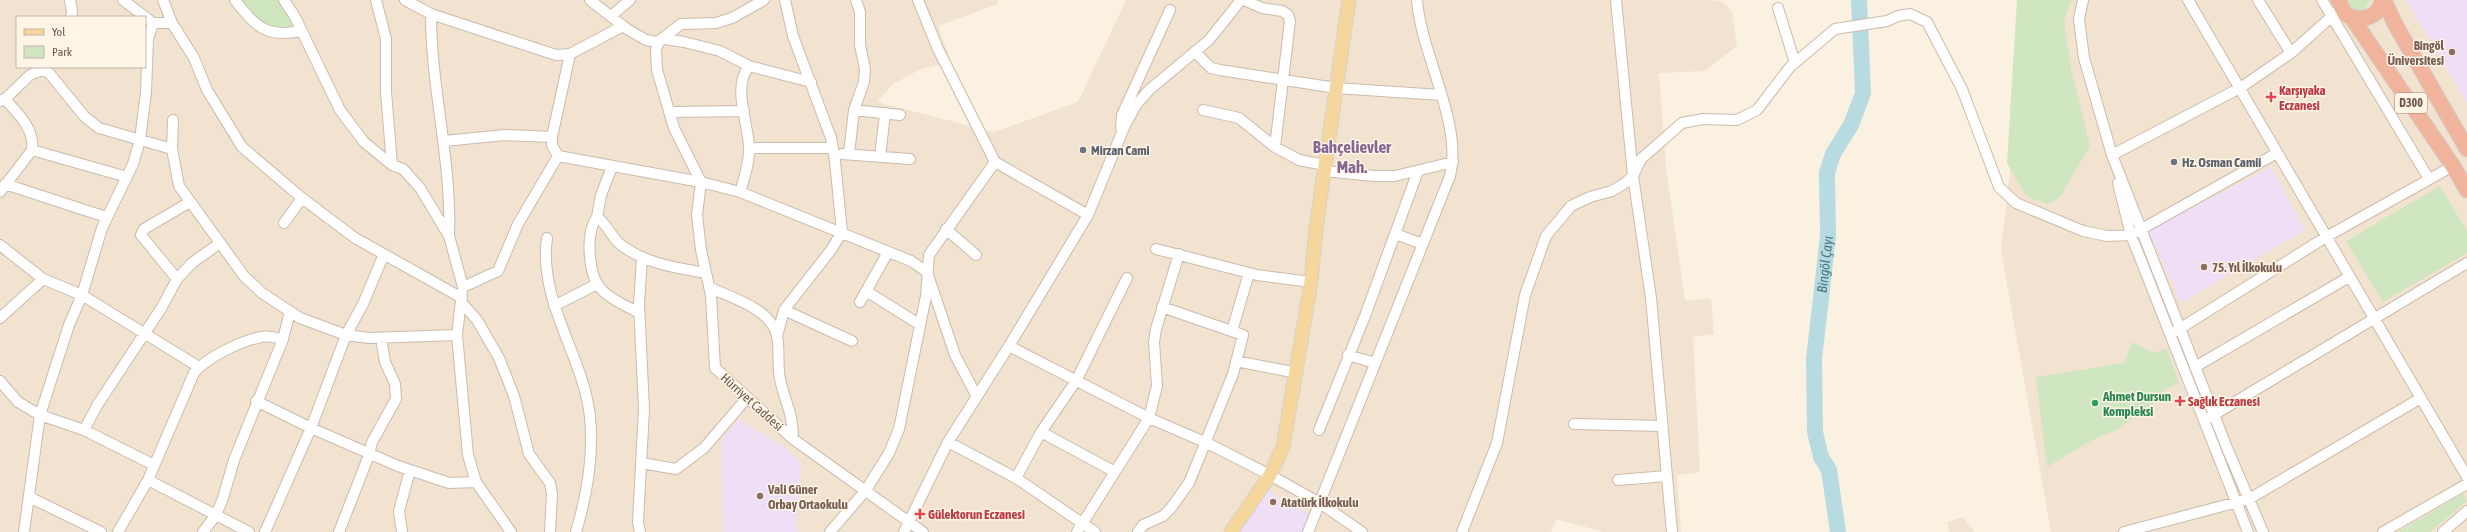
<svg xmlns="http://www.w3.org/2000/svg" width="2467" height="532" font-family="'Asap Condensed',sans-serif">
<rect width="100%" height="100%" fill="#faf1e1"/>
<path fill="#f1e3d0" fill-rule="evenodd" d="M 0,0 L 998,0 L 998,4 L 938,26 L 951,62 L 921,69 L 893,84 L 877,102 L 994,132 L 1078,102 L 1126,0 L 1710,0 L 1723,2 L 1732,12 L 1737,46 L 1705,71 L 1659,73 L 1666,167 L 1685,301 L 1711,298 L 1714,334 L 1693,337 L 1700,472 L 1677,475 L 1681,532 L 1604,532 L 1556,519 L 1551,532 L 0,532 ZM 17,17 L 145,17 L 145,67 L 17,67 Z
M 2029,0 L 2406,0 L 2467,103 L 2467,532 L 2051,532 L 2001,250 Z
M 1963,517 L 1975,532 L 1949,532 L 1947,522 Z"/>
<path fill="#eedef6" d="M 2406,0 L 2467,0 L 2467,103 Z
M 2271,167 L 2305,230 L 2181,303 L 2148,230 Z
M 738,419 L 783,446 L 801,463 L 796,530 L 799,532 L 723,532 L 721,441 Z
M 1266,489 L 1310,515 L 1303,532 L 1238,532 Z"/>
<path fill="#cfe6c1" d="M 241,0 L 279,0 L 290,14 L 294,27 C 263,29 261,23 241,0 Z
M 2017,0 L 2072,0 L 2064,20 L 2071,69 L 2090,146 L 2059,198 L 2047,204 L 2026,196 L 2007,163 Z
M 2346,0 L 2371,0 L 2364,9 C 2355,13 2350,8 2346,0 Z
M 2440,186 L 2467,231 L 2467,253 L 2383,302 L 2346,241 Z
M 2132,342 L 2153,353 L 2166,349 L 2179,383 L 2166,389 L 2146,409 L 2114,431 L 2094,439 L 2047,467 L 2036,377 L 2124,363 Z
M 2463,494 L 2467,501 L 2430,532 L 2398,532 Z"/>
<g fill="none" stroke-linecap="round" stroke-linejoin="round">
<path stroke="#b8dbe2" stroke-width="16" id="s1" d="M 1838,532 L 1829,470 L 1821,457 L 1815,432 L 1814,359 L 1828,236 L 1827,173 L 1833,154 L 1851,125 L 1863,93 L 1859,0"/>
<defs>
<path id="minor" d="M 70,0 L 72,11 L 71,17
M 123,0 L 153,23 L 172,23
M 163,0 L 172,23 L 194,58 L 207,90 L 242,147 L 302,198 L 355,238 L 462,298
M 235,0 C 255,27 267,38 301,31
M 284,0 L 295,17 L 340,110 L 364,142 L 392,165 L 403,169 L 420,188 L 449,236 L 463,287 L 498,271 L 518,224 L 558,156
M 376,0 L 386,39 L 386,92 L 392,165
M 405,0 L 431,14 L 556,55 L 570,54 L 623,26
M 590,0 L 627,29 L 646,40 L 656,42 L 665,39 L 684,42 L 720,51 L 749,66 L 811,82
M 764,0 L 732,18 L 716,23 L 681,24 L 659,41 L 656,50 L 657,70 L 674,128 L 701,182 L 697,215 L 701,250 L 711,295 L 715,368 L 793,439 L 923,532
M 918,0 L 938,49 L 995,162 L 1088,215
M 1244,0 L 1262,8 L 1282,11 L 1288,15 L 1290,21 L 1275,147
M 1616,0 L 1633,176 L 1651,298 L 1672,532
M 2083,0 L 2079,19 L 2084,58 L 2112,155 L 2227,448 L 2263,532
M 2188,0 L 2467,477
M 2258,0 L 2291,53
M 2322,0 L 2429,179
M 1778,8 L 1795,63
M 431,14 C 431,89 452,162 449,236
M 611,16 L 630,0
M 1196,53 L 1211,68 L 1220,70 L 1336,88 L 1441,95
M 570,54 L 552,137 L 552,145 L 558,156 L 701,182 L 740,192 L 911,261 L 927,272 L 955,355 L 976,395
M 0,101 L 5,99 L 30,75 L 42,70 L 49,73 L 85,117 L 99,128 L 172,149
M 854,110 L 900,115
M 1203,110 L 1239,118 L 1275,147 L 1299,160 L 1325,165
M 669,112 L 744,111
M 173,120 L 172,149 L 179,186 L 244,276 L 262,293 L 300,318 L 346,335 L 369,338 L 457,335
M 1121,128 L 1122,115 L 1170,10
M 444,141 L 505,135 L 552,137
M 749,148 L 833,148
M 32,150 L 127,177
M 842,154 L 910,159
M 849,154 L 854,110 L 864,82 L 865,69 L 860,45 L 860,12 L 856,0
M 2112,155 L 2240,88 L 2291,53 L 2340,9
M 880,157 L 885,113
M 612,167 L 601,195 L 597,217 C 608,225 611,237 621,245 C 646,264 677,268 706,273
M 1324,171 L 1374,176 L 1395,176 L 1453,162
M 2118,183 L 2131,235 L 2248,532
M 5,184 L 106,217
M 0,192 L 32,150 C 35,129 18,114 5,99
M 740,192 C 744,178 750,162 749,147 C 748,121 732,88 749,66
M 597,217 C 585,233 588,276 602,290 C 611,300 627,306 639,313
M 284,223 L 302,198
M 946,229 L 976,255
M 1395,234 L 1423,244
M 547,238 C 538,302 584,357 590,417 C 594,456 587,495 576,532
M 0,245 L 43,279 L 82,295 L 199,367
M 1156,249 L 1257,275 L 1311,282
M 177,279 L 141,235 L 144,229 L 190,202
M 709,287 C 731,298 771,308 777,336 C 780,350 777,365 780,379 C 785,403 793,412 793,439
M 866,291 L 919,324
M 462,292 L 457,335 L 468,455 L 476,482 L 511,532
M 461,302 L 477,320 L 499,358 L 514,396 L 529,454 L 550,483 L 552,494 L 550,532
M 860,302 L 888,252
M 554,306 L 597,284
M 784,310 L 852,341
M 0,318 L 43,279
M 1232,331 L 1249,273
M 2176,331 L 2326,237 L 2453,166
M 777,336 L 784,310 L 831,250 L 842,232 L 835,161 L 831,138 L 793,36 L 785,0
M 1009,346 L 1149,418 L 1207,443 L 1270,475 L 1320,503 L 1362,532
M 1348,355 L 1375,363
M 1236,361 L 1297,373
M 2195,367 L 2349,277
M 0,381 L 18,402 L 40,415 L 84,430 L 154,465
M 256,401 L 311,428 L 398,466 L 449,483 L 476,482
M 2210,417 L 2467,263
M 1574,424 L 1662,426
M 84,430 L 98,404 L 162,307 L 177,279 L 192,263 L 220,243
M 1319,430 L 1365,316 L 1418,171
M 1041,432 L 1115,472
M 948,442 L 1016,478 L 1095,532
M 641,463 L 676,469 L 704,448 L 747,398
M 1016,478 L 1041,432 L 1076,381 L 1127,278
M 148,480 L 249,532
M 1618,480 L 1667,476
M 29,497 L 101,532
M 24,532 L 40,415 L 69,325 L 82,295 L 102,228 L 133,164 L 140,140 L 146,92 L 148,39 L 153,23
M 118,532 L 148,480 L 194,373 C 207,357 241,341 261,337 C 268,335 276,338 283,339
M 203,532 L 216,515 L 223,498 L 234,460 L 283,339 L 290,312
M 265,532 L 311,428 L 346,335 L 363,304 L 384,254
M 339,532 L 369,455 L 372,442 L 396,399 L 395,384 L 385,362 L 381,338
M 402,532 L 399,511 L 410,470
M 640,532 L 638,522 L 644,409 L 639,304 L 642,257
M 830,532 L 866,490 L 889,453 L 899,429 L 926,296 L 929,255 L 995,162
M 904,532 L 948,442 L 1009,346 L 1088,215 L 1125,125 L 1136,105 L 1149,90 L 1209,40 L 1241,0
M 1077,532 L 1149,418 L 1157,386 L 1154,342 L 1156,329 L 1179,254
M 1138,532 L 1143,525 L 1163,516 L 1171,508 L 1189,483 L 1233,374 L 1243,335 L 1162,307
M 1308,532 L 1450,176 C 1463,123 1421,55 1417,0
M 1462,532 L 1497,443 L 1525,295 L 1546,236 L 1571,206 L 1590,197 L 1612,191 L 1625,183 L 1633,176 L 1641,159 L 1682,123 L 1703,119 L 1737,120 L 1757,110 L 1790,67 L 1835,29 L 1887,21 L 1898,16 L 1910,14 L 1927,22 L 1962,89 L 1999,187 L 2016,203 L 2083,231 L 2107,236 L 2131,235 L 2277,153
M 2124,532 L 2249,499 L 2421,398
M 2383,532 L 2467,484
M 2443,532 L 2467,511"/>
<path id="major" d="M 1231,532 L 1270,475 L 1283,447 L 1311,282 L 1316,228 L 1349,0"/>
<path id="highway" d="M 2338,0 L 2345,14 C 2359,22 2379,19 2382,0
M 2384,0 L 2395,24 L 2467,149
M 2352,18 L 2453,166 L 2467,190"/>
</defs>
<use href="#minor" stroke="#ccbbac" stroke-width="12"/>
<use href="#major" stroke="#d7d0cc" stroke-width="15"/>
<use href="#highway" stroke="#d7d0cc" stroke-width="17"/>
<use href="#minor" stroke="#fff" stroke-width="10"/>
<use href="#major" stroke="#f5d69d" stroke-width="13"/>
<use href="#highway" stroke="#f0b39c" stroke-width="15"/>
</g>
<g fill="#8d6e63" stroke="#fef5e7" stroke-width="1.5">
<circle cx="2452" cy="52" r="4"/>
<circle cx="2204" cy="267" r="4"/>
<circle cx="760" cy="496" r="4"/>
<circle cx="1273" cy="502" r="4"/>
</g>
<g fill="#e0444e" stroke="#fef5e7" stroke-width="1.5">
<path d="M2269 91h4v4h4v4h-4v4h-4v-4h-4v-4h4z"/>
<path d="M2178 395h4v4h4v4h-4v4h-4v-4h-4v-4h4z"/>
<path d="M918 508h4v4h4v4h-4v4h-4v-4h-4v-4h4z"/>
</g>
<g fill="#6b7280" stroke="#fef5e7" stroke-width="1.5">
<circle cx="1083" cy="150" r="4"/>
<circle cx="2174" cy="162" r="4"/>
</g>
<circle fill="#2e9e5b" stroke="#fef5e7" stroke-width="1.5" cx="2095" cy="403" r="4"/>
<g text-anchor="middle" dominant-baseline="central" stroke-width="3" stroke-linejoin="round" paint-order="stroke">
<rect fill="#fef5e7" stroke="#9a8779" stroke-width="1" x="2395" y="93" width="32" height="20" rx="3"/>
<g font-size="12" font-weight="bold" fill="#6f584a">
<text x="2411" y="103">D300</text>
</g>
<g font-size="13" font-weight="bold" fill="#785e54" stroke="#fef5e7" text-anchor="start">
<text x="2444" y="45" text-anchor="end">Bingöl<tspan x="2444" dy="15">Üniversitesi</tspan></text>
<text x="2212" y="267">75. Yıl İlkokulu</text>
<text x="768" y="489">Vali Güner<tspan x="768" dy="15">Orbay Ortaokulu</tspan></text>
<text x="1281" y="502">Atatürk İlkokulu</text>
</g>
<g font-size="13" font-weight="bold" fill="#be3a42" stroke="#fef5e7" text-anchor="start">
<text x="2279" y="90">Karşıyaka<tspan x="2279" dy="15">Eczanesi</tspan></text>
<text x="2188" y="401">Sağlık Eczanesi</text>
<text x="928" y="514">Gülektorun Eczanesi</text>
</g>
<g font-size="13" font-weight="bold" fill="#5b616d" stroke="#fef5e7" text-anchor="start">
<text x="1091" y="150">Mirzan Cami</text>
<text x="2182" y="162">Hz. Osman Camii</text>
</g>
<g font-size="13" font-weight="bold" fill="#27864d" stroke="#fef5e7" text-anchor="start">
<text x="2103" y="396">Ahmet Dursun<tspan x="2103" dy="15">Kompleksi</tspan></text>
</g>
<g font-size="13" fill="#6f584a" stroke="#fef5e7">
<text transform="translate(752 402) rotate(42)">Hürriyet Caddesi</text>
</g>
<g font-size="14" font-style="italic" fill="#467681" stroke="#fef5e7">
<text stroke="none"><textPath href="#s1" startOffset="272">Bingöl Çayı</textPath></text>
</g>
<g font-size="17" font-weight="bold" fill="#846692" stroke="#fef5e7">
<text x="1352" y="147">Bahçelievler<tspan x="1352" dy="20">Mah.</tspan></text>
</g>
</g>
<rect x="16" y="16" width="130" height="52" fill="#fef5e7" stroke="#c5b6a8"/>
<rect x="24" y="29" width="20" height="6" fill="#f5d69d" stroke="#c5b6a8"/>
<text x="52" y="36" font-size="12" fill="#6f584a">Yol</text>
<rect x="24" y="46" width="20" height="12" fill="#cfe6c1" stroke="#c5b6a8"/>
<text x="52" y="56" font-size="12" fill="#6f584a">Park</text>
</svg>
